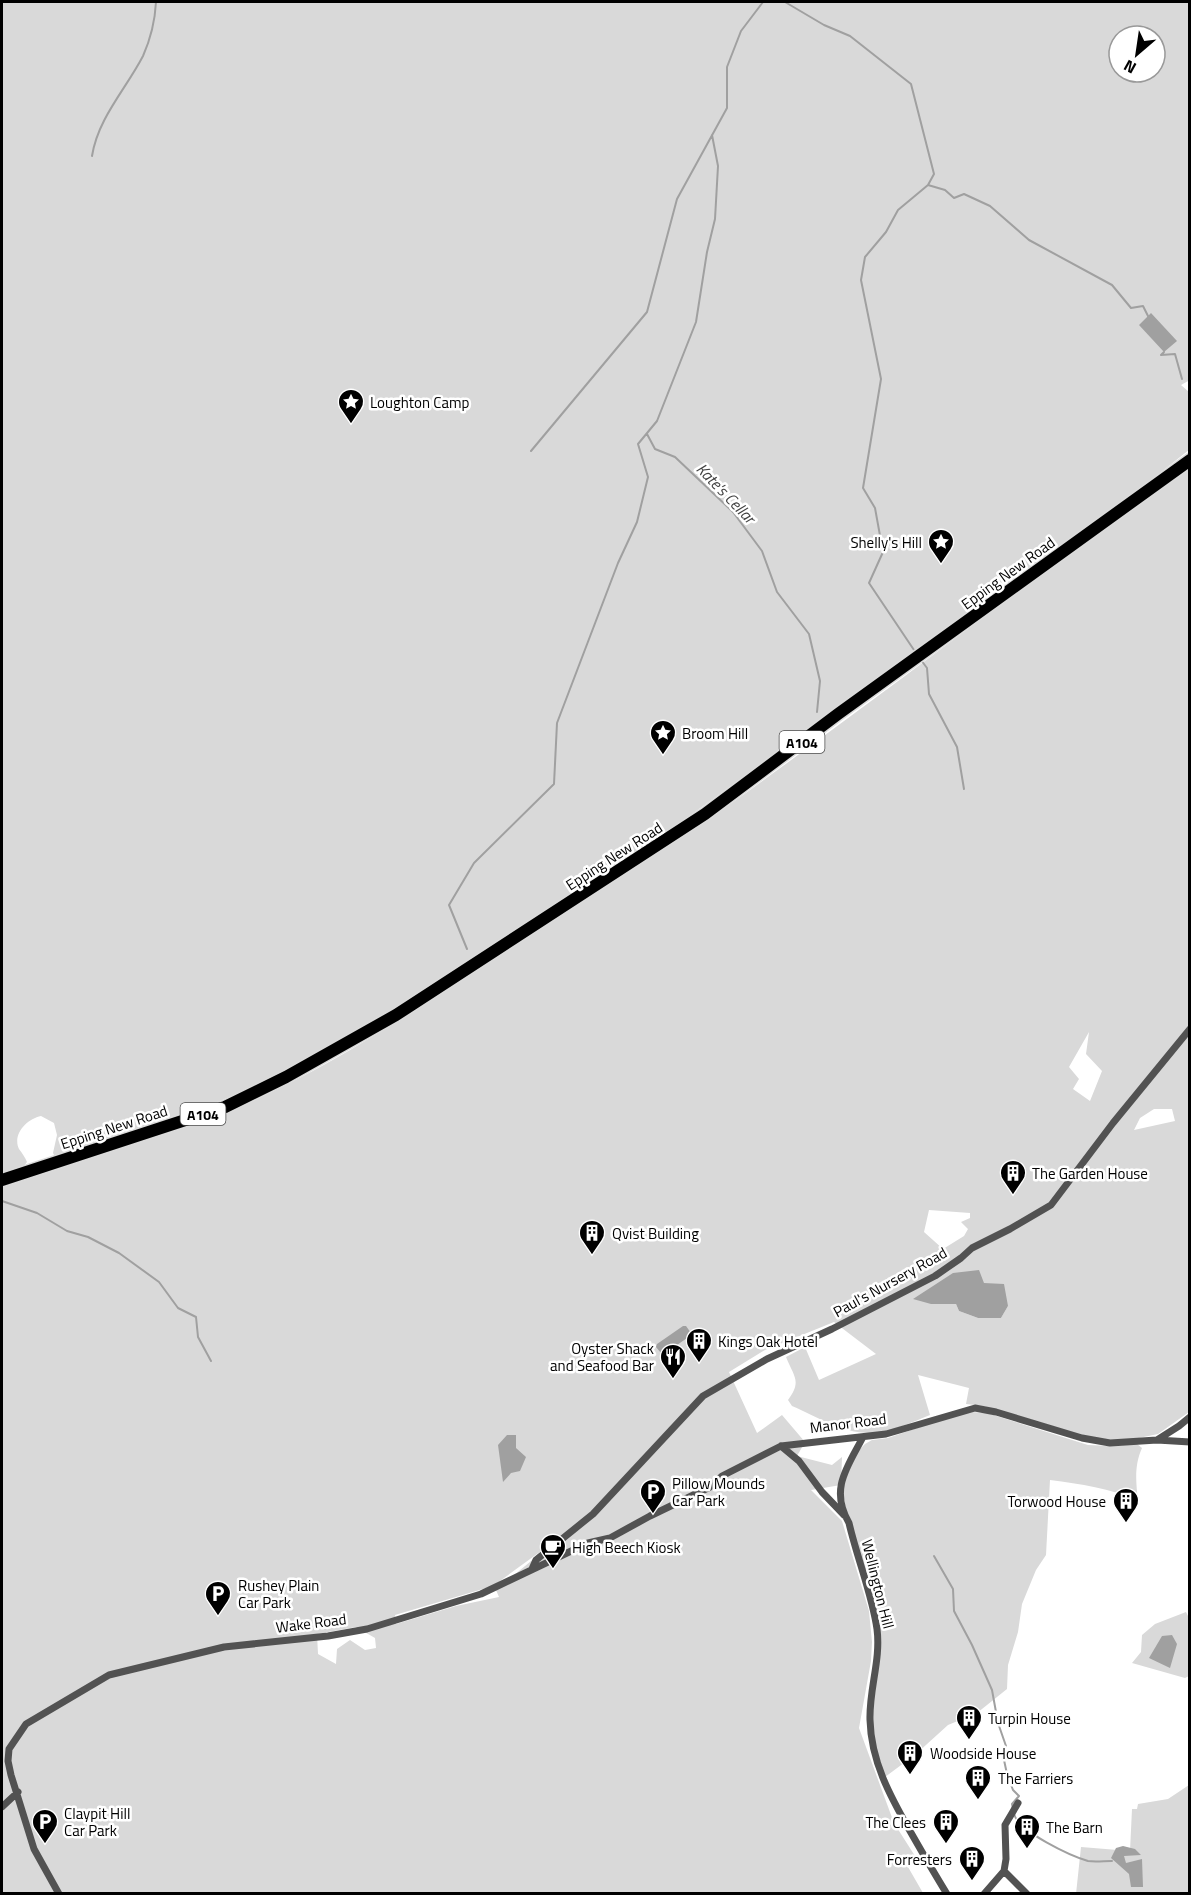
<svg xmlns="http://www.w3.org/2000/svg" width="1191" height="1895" font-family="'Titillium Web',sans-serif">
<rect width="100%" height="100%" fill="#fff"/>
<path fill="#d9d9d9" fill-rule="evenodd" d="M 2,2 L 1189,2 L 1190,380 L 1181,385 L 1189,392 L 1189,450 L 1132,495 L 641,851 L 340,1043 L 282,1075 L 220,1101 L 55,1157 L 53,1153 L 57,1135 L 54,1123 L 41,1116 C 27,1119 12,1134 19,1149 C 22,1153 25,1157 27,1162 C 22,1170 11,1173 2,1176 ZM 1119,36 L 1155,36 L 1155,72 L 1119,72 Z
M 1189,466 L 1189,1412 L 1158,1434 L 1134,1439 L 1101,1441 L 1016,1415 L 983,1406 L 966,1404 L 969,1388 L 918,1375 L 930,1415 C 912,1422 892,1432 872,1433 C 843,1434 818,1417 792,1406 L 788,1400 C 802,1381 794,1377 786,1357 L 805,1347 L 819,1380 L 876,1354 L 834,1322 L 765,1350 L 729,1372 L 757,1433 L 782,1415 L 805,1442 L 797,1456 L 832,1465 L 842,1457 L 841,1485 L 811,1490 L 842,1521 L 869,1611 L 872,1642 L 871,1661 L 859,1728 L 894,1823 L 915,1856 L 908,1867 L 923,1893 L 2,1893 L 2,1186 L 244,1105 C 351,1057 447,989 544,925 C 608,883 674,844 736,800 C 889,690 1037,575 1189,466 ZM 1089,1032 L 1086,1054 L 1102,1071 L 1090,1101 L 1073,1089 L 1079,1079 L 1069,1067 ZM 1154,1109 L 1172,1109 L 1175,1121 L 1134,1130 L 1140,1118 ZM 929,1210 L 970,1213 L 970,1218 L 961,1222 L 968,1229 L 964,1236 L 943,1249 L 924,1232 ZM 950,1303 L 1008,1306 L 1001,1318 L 978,1318 L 959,1311 L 956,1304 ZM 559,1538 L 496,1590 L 499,1597 L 456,1606 L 396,1624 L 395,1615 L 493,1586 ZM 356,1627 L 375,1638 L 376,1648 L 365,1650 L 350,1640 L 337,1649 L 336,1664 L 318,1654 L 317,1634 Z
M 972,1412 L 987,1413 L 1088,1445 L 1111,1446 L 1137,1444 L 1142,1448 C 1134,1466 1136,1482 1138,1501 C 1110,1488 1081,1484 1050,1480 L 1046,1555 L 1036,1570 L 1022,1604 L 1018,1632 L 1008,1665 L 1007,1689 L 977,1713 L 948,1725 L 916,1754 L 885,1777 L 875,1744 L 871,1721 L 880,1642 L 845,1505 L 842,1487 L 857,1452 L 865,1444 L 872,1440 L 888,1438 L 955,1415 Z
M 1186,1612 L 1189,1618 L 1189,1676 L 1185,1678 L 1132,1663 L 1141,1652 L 1142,1635 L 1155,1624 Z
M 1189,1785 L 1189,1893 L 1076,1894 L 1081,1847 L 1130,1851 L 1132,1809 L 1137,1809 L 1138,1804 L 1168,1799 Z"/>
<path fill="#a0a0a0" d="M 1151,313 L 1177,341 L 1164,352 L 1139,325 Z
M 979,1270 L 984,1283 L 1004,1284 L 1008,1306 L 1001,1318 L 978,1318 L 959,1311 L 956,1304 L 931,1304 L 913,1299 L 953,1273 Z
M 683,1326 L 686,1326 L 691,1333 L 690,1336 L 664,1354 L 661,1353 L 656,1347 L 657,1344 Z
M 507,1435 L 516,1435 L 516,1448 L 526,1457 L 520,1471 L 511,1473 L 503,1482 L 498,1445 Z
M 1172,1635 L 1177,1644 L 1170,1668 L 1149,1658 L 1162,1636 Z
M 1123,1846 L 1135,1849 L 1141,1855 L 1124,1856 L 1126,1863 L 1142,1859 L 1143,1887 L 1131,1887 L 1129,1874 L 1111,1858 L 1116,1848 Z"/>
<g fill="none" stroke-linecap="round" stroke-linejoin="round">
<path stroke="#a0a0a0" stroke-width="2" d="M 785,2 L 824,25 L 850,36 L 911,84 L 934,174 L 928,185 L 898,210 L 886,232 L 865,257 L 861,280 L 881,379 L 863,488 L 875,508 L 883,552 L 869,583 L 916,653
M 92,156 C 98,118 126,89 143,56 C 151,38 155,21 156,2
M 928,185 L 945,190 L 954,198 L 964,194 L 990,206 L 1029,240 L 1112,285 L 1131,308 L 1143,306 L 1148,316
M 1164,352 L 1161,355 L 1175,354 L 1182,379
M 647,434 L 655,449 L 675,457 L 733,512 L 762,551 L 777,592 L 809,634 L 820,681 L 817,712
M 531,451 L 647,312 L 677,199 L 727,108 L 727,67 L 741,31 L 763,2
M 921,660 L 927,668 L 929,694 L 957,747 L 964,789
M 467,949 L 449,905 L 474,863 L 554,784 L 557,723 L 618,563 L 637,522 L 648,477 L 638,444 L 657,421 L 696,322 L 707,252 L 715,219 L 718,166 L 712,135
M 2,1201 L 37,1213 L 67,1231 L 88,1237 L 119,1253 L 159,1282 L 178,1308 L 196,1317 L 198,1337 L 211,1361
M 934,1556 L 953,1589 L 954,1611 L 972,1645 L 992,1690 L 998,1723 L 1006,1746 L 1004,1760 L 1007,1774 L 1013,1790 L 1019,1796 L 1012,1804 L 1013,1809
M 1014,1814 C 1019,1832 1071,1856 1088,1861 C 1095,1862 1104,1861 1112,1861"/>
<defs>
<path id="primary" d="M 2,1180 L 225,1107 L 286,1077 L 396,1015 L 705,814 L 838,714 L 1190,460"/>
</defs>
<use href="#primary" stroke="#dbdbdb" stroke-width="15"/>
<path stroke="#525252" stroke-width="7" d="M 863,1437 C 848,1466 829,1489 849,1523 C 857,1558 872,1594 877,1629 C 881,1660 869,1689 870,1720 C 871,1761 890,1796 910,1831 C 922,1852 934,1873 947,1894
M 1157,1440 L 1179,1426 L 1190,1417
M 781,1446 L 799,1461 L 822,1492 L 844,1515
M 532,1569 L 536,1560 L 593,1514 L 703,1396 L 767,1359 L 832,1329 L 935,1276 L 961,1258 L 972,1248 L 1010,1229 L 1051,1205 L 1113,1123 L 1190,1029
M 2,1807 L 18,1792
M 1004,1871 L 1027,1894
M 59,1894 L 34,1849 L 11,1775 L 8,1761 L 9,1749 L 26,1724 L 109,1675 L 224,1647 L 328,1636 L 367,1629 L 481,1594 L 588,1543 L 610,1538 L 650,1516 L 710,1487 L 722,1476 L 781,1446 L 886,1434 L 975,1408 L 996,1412 L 1082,1438 L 1110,1443 L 1157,1440 L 1190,1442
M 984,1894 L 1004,1871 L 1006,1859 L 1005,1825 L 1018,1803"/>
<use href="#primary" stroke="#000" stroke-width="12"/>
</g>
<defs>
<symbol id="sight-pin" viewBox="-11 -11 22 30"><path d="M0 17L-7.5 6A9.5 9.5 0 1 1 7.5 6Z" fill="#000" stroke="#fff"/><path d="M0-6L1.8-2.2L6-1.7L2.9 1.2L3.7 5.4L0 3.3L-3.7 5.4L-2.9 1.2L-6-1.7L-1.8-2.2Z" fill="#fff"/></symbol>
<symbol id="building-pin" viewBox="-11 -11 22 30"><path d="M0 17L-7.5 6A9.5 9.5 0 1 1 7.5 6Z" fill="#000" stroke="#fff"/><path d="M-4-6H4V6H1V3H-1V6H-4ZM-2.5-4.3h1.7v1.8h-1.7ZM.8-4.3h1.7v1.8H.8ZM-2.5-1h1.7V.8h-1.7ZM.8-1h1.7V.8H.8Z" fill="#fff"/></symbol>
<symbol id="restaurant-pin" viewBox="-11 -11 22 30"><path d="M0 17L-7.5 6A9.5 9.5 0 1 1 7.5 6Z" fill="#000" stroke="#fff"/><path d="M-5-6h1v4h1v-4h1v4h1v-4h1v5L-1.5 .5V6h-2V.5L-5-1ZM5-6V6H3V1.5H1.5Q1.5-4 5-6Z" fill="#fff"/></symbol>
<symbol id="parking-pin" viewBox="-11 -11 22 30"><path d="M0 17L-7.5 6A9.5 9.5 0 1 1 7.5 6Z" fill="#000" stroke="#fff"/><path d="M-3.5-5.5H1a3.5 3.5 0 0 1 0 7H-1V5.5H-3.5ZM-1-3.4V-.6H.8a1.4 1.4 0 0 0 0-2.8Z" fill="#fff"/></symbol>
<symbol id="cafe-pin" viewBox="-11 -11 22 30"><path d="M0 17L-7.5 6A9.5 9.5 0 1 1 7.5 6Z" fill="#000" stroke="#fff"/><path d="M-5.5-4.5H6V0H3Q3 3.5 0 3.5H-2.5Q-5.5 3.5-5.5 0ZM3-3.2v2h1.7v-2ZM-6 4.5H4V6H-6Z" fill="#fff"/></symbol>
</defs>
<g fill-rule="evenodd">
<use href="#sight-pin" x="336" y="387" width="30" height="40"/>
<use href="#sight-pin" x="926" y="527" width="30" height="40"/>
<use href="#sight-pin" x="648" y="718" width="30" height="40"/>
<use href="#building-pin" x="998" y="1158" width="30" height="40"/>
<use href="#building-pin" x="577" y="1218" width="30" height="40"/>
<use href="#building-pin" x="684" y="1326" width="30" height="40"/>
<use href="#restaurant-pin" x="658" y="1342" width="30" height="40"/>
<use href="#parking-pin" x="638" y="1477" width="30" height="40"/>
<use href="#building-pin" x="1111" y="1486" width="30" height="40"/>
<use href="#cafe-pin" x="538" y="1532" width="30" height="40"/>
<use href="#parking-pin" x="203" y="1579" width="30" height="40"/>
<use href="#building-pin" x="954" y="1703" width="30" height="40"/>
<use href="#building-pin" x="895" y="1738" width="30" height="40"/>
<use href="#building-pin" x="963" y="1763" width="30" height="40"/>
<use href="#parking-pin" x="30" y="1807" width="30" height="40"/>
<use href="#building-pin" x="931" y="1807" width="30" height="40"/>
<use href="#building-pin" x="1012" y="1812" width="30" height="40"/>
<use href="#building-pin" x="957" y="1844" width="30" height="40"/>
</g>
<g text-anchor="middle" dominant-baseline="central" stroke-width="5" stroke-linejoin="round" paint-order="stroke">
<g fill="#fff" stroke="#4c4c4c" stroke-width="1.5">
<rect x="779.5" y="731" width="45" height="22" rx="4.5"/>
<rect x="180.5" y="1103" width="45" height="22" rx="4.5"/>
</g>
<g font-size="14" font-weight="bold" fill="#000">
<text x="802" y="742">A104</text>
<text x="203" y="1114">A104</text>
</g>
<g font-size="15" fill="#000" stroke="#fff" text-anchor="start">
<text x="370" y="402">Loughton Camp</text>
<text x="922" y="542" text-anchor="end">Shelly's Hill</text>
<text x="682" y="733">Broom Hill</text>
<text x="1032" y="1173">The Garden House</text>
<text x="612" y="1233">Qvist Building</text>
<text x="718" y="1341">Kings Oak Hotel</text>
<text x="654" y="1348" text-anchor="end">Oyster Shack<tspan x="654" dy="17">and Seafood Bar</tspan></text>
<text x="672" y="1483">Pillow Mounds<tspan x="672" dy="17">Car Park</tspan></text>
<text x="1106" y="1501" text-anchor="end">Torwood House</text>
<text x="572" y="1547">High Beech Kiosk</text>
<text x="238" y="1585">Rushey Plain<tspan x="238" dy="17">Car Park</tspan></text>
<text x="988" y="1718">Turpin House</text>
<text x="930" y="1753">Woodside House</text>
<text x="998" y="1778">The Farriers</text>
<text x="64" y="1813">Claypit Hill<tspan x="64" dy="17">Car Park</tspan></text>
<text x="926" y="1822" text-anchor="end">The Clees</text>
<text x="1046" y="1827">The Barn</text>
<text x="952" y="1859" text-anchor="end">Forresters</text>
</g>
<g font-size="15" fill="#000" stroke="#fff">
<text transform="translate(1008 573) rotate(-36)">Epping New Road</text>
<text transform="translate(614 856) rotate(-33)">Epping New Road</text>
<text transform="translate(114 1127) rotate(-18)">Epping New Road</text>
<text transform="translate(890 1282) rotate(-29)">Paul's Nursery Road</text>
<text transform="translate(848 1423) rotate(-7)">Manor Road</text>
<text transform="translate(878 1584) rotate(76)">Wellington Hill</text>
<text transform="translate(311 1623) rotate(-7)">Wake Road</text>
</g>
<g font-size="16" font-style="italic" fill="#414141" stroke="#fff">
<text transform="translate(726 493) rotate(46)">Kate's Cellar</text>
</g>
</g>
<rect width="1191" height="1895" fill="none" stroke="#000000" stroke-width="6"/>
<g transform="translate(1137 54) rotate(209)"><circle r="28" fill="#ffffff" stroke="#999999" stroke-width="1.5"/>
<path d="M0-4.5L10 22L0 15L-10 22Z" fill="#000000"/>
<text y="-9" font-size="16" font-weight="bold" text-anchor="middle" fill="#000000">N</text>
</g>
</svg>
